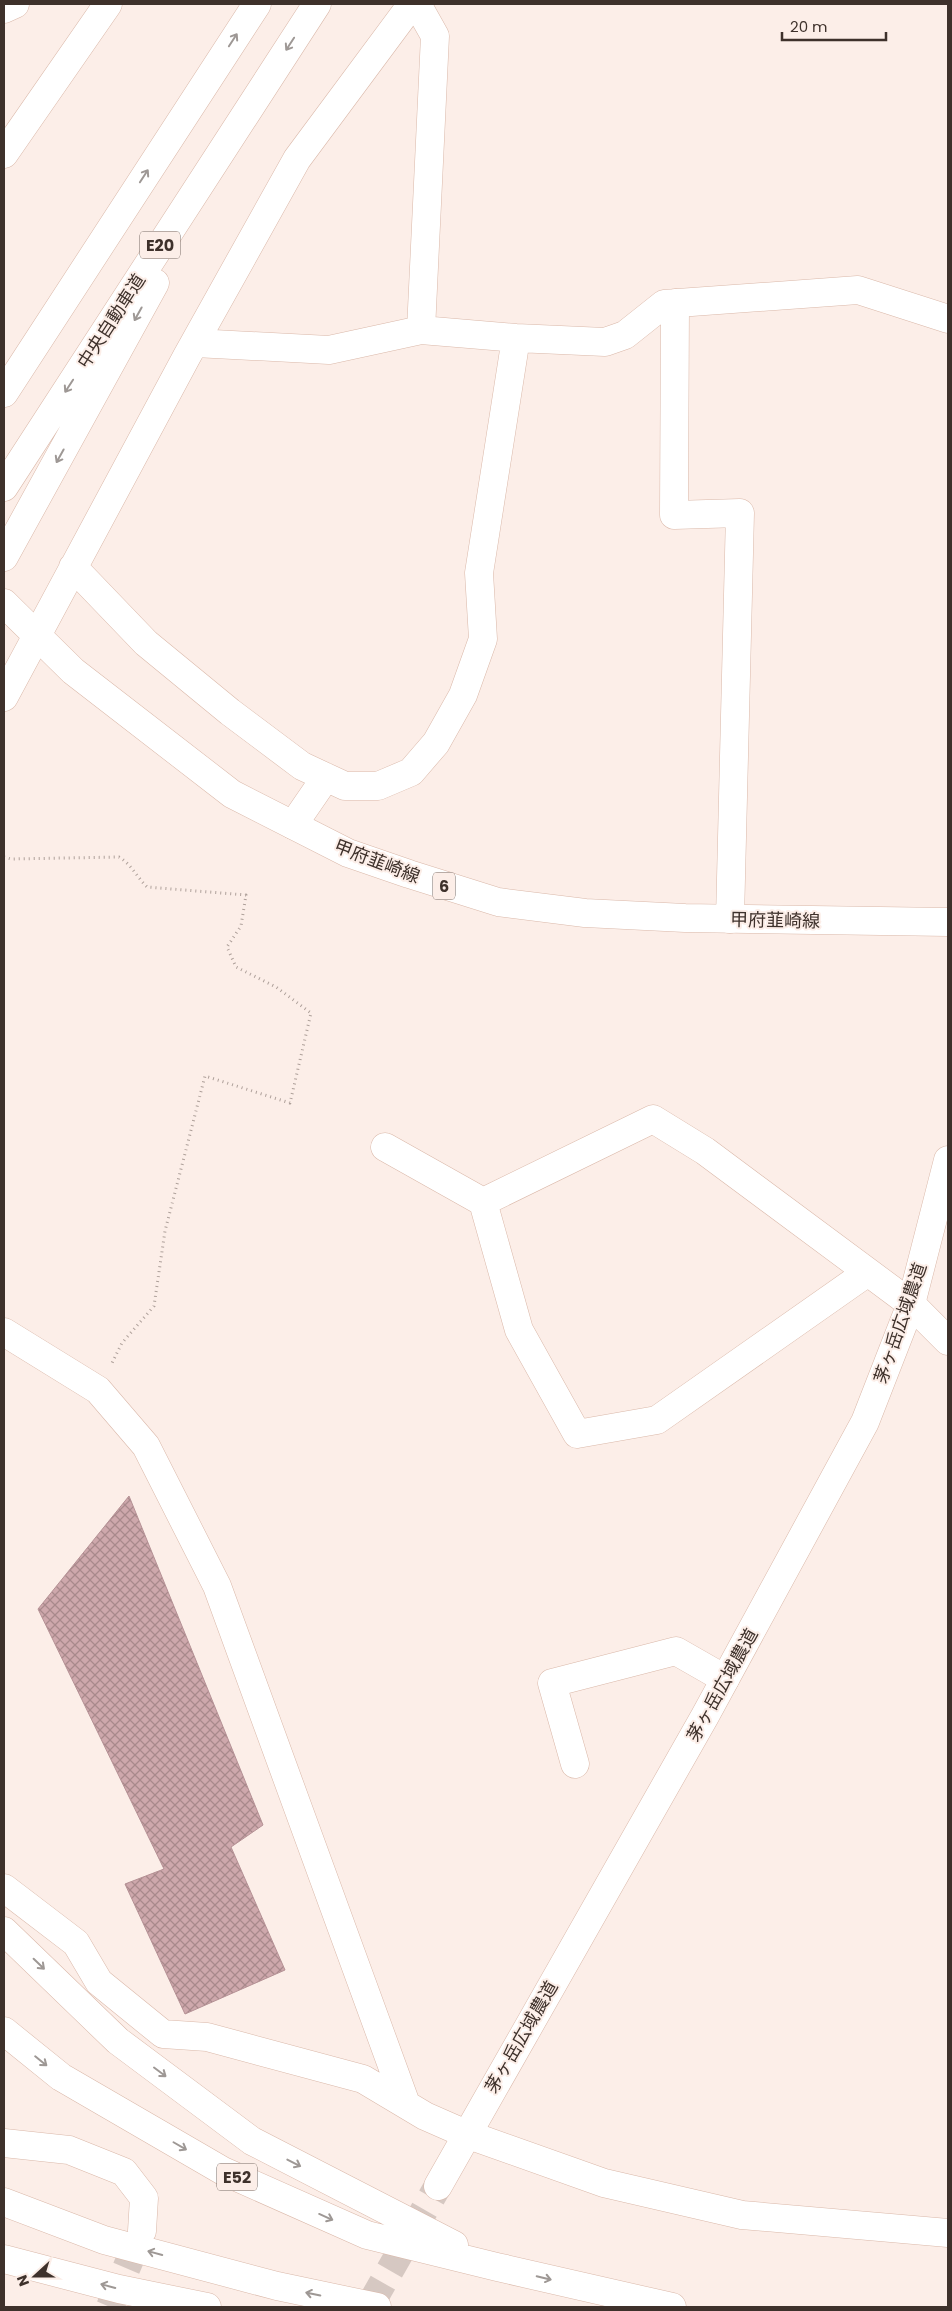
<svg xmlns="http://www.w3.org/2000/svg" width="952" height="2311" font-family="Poppins,'Noto Sans JP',sans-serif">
<defs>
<pattern id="building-cross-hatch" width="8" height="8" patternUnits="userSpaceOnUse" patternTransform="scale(1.25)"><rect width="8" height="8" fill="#cea8ac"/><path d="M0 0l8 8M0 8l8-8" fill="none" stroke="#a9898c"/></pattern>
</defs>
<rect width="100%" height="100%" fill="#fceee8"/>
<path fill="url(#building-cross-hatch)" stroke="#b59195" d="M 129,1496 L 263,1825 L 231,1847 L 285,1970 L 185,2014 L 125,1884 L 164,1869 L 38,1609 Z"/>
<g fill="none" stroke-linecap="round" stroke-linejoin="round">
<path stroke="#d6c8c2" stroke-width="28" stroke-dasharray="28 14" stroke-linecap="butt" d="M 110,2307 L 142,2231"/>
<path stroke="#d6c8c2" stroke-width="28" stroke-dasharray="28 14" stroke-linecap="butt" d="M 369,2307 L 438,2186"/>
<defs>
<path id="minor" d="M 417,4 L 435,36 L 421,330
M 4,9 L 15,4
M 4,154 L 108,4
M 675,303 L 674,515 L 740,513 L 730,919
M 195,343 L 329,350 L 421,330 L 516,338 L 605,342 L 625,335 L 664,304 L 858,290 L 948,319
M 73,567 L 146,643 L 230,712 L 302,766 L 345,786 L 378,786 L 411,772 L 436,743 L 463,695 L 483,639 L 479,573 L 516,338
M 4,697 L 187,356 L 297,159 L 412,4
M 293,825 L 326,777
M 385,1147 L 483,1202 L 653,1119 L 705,1151 L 911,1304 L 948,1341
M 483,1202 L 519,1330 L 577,1434 L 657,1420 L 868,1272
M 4,1332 L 98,1390 L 146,1446 L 217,1586 L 406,2104
M 575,1764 L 552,1683 L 676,1651 L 725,1679
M 4,1888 L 76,1943 L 99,1982 L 163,2034 L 207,2037 L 363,2079 L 425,2116 L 466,2134 L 604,2183 L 742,2215 L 948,2233
M 4,2143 L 69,2150 L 124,2172 L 144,2198 L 142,2231"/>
<path id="tertiary" d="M 438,2186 L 705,1716 L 865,1422 L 911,1304 L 948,1160"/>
<path id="primary" d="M 4,603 L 73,671 L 232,794 L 348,853 L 409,874 L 498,902 L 585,913 L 685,918 L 948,922"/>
<path id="motorway" d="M 4,393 L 257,4
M 4,487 L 317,4
M 4,557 L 155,283
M 4,1931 L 118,2041 L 252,2141 L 454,2245
M 4,2031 L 61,2077 L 223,2171 L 367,2235 L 497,2267 L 672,2307
M 4,2202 L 104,2240 L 277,2286 L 377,2307
M 4,2259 L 119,2289 L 207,2307"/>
</defs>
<use href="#minor" stroke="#dab8a9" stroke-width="29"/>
<use href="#tertiary" stroke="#dab8a9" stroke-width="29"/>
<use href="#primary" stroke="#dab8a9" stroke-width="29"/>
<use href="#motorway" stroke="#dab8a9" stroke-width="29"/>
<path stroke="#aea09a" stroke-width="3" stroke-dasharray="1 4" stroke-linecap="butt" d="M 4,857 L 11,859 L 119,857 C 131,864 137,877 147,887 L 246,895 L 241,926 L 227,947 L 236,967 L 276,987 L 311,1013 L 290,1103 L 205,1076 L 165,1231 L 154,1306 L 122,1343 L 112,1363"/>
<use href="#minor" stroke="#fff" stroke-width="28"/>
<use href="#tertiary" stroke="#fff" stroke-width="28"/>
<use href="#primary" stroke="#fff" stroke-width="28"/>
<use href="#motorway" stroke="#fff" stroke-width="28"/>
</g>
<defs><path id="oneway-shaft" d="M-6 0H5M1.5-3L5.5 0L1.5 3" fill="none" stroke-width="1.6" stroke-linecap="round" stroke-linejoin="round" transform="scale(1.25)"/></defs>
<g stroke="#9e9895">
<use href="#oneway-shaft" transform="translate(233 40) rotate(-57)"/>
<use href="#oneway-shaft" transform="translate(290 44) rotate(123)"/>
<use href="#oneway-shaft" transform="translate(144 176) rotate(-57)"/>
<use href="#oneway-shaft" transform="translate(138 314) rotate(119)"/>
<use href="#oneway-shaft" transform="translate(69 386) rotate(123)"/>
<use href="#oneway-shaft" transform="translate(60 456) rotate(119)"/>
<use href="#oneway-shaft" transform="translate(39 1964) rotate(44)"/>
<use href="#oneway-shaft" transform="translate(41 2061) rotate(39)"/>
<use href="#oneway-shaft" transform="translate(160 2072) rotate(37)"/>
<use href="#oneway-shaft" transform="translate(180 2146) rotate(30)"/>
<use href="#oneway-shaft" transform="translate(294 2163) rotate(27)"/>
<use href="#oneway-shaft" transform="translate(326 2217) rotate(24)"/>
<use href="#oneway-shaft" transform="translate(155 2253) rotate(-165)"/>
<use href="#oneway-shaft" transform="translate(544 2278) rotate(13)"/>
<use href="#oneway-shaft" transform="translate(108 2286) rotate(-165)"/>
<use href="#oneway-shaft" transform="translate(313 2294) rotate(-168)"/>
</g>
<g text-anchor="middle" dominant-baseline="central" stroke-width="4" stroke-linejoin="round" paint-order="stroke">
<g fill="#fceee8" stroke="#776a64" stroke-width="1">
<rect x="140" y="231.5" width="40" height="27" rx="4"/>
<rect x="433" y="872.5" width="22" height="27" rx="4"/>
<rect x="217" y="2163.5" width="40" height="27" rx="4"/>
</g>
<g font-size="16" font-weight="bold" fill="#3e312b">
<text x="160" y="245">E20</text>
<text x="444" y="886">6</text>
<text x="237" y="2177">E52</text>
</g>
<g font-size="18" fill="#3e312b" stroke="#fceee8">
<text transform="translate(111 321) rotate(-57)">中央自動車道</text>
<text transform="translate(377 861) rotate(21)">甲府韮崎線</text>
<text transform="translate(775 920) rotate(1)">甲府韮崎線</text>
<text transform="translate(900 1323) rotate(-71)">茅ヶ岳広域農道</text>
<text transform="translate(722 1685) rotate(-61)">茅ヶ岳広域農道</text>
<text transform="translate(521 2037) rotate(-60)">茅ヶ岳広域農道</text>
</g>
</g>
<rect width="952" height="2311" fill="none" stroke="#3e312b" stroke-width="10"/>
<g transform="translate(35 2276) rotate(249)" stroke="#fceee8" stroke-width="4" paint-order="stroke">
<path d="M0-4L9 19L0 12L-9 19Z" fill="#3e312b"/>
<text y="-8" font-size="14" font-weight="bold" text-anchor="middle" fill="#3e312b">N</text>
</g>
<path d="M782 32v8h104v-8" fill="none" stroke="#3e312b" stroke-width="2.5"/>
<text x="790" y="32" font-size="15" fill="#3e312b" stroke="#fceee8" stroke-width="4" paint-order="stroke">20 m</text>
</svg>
